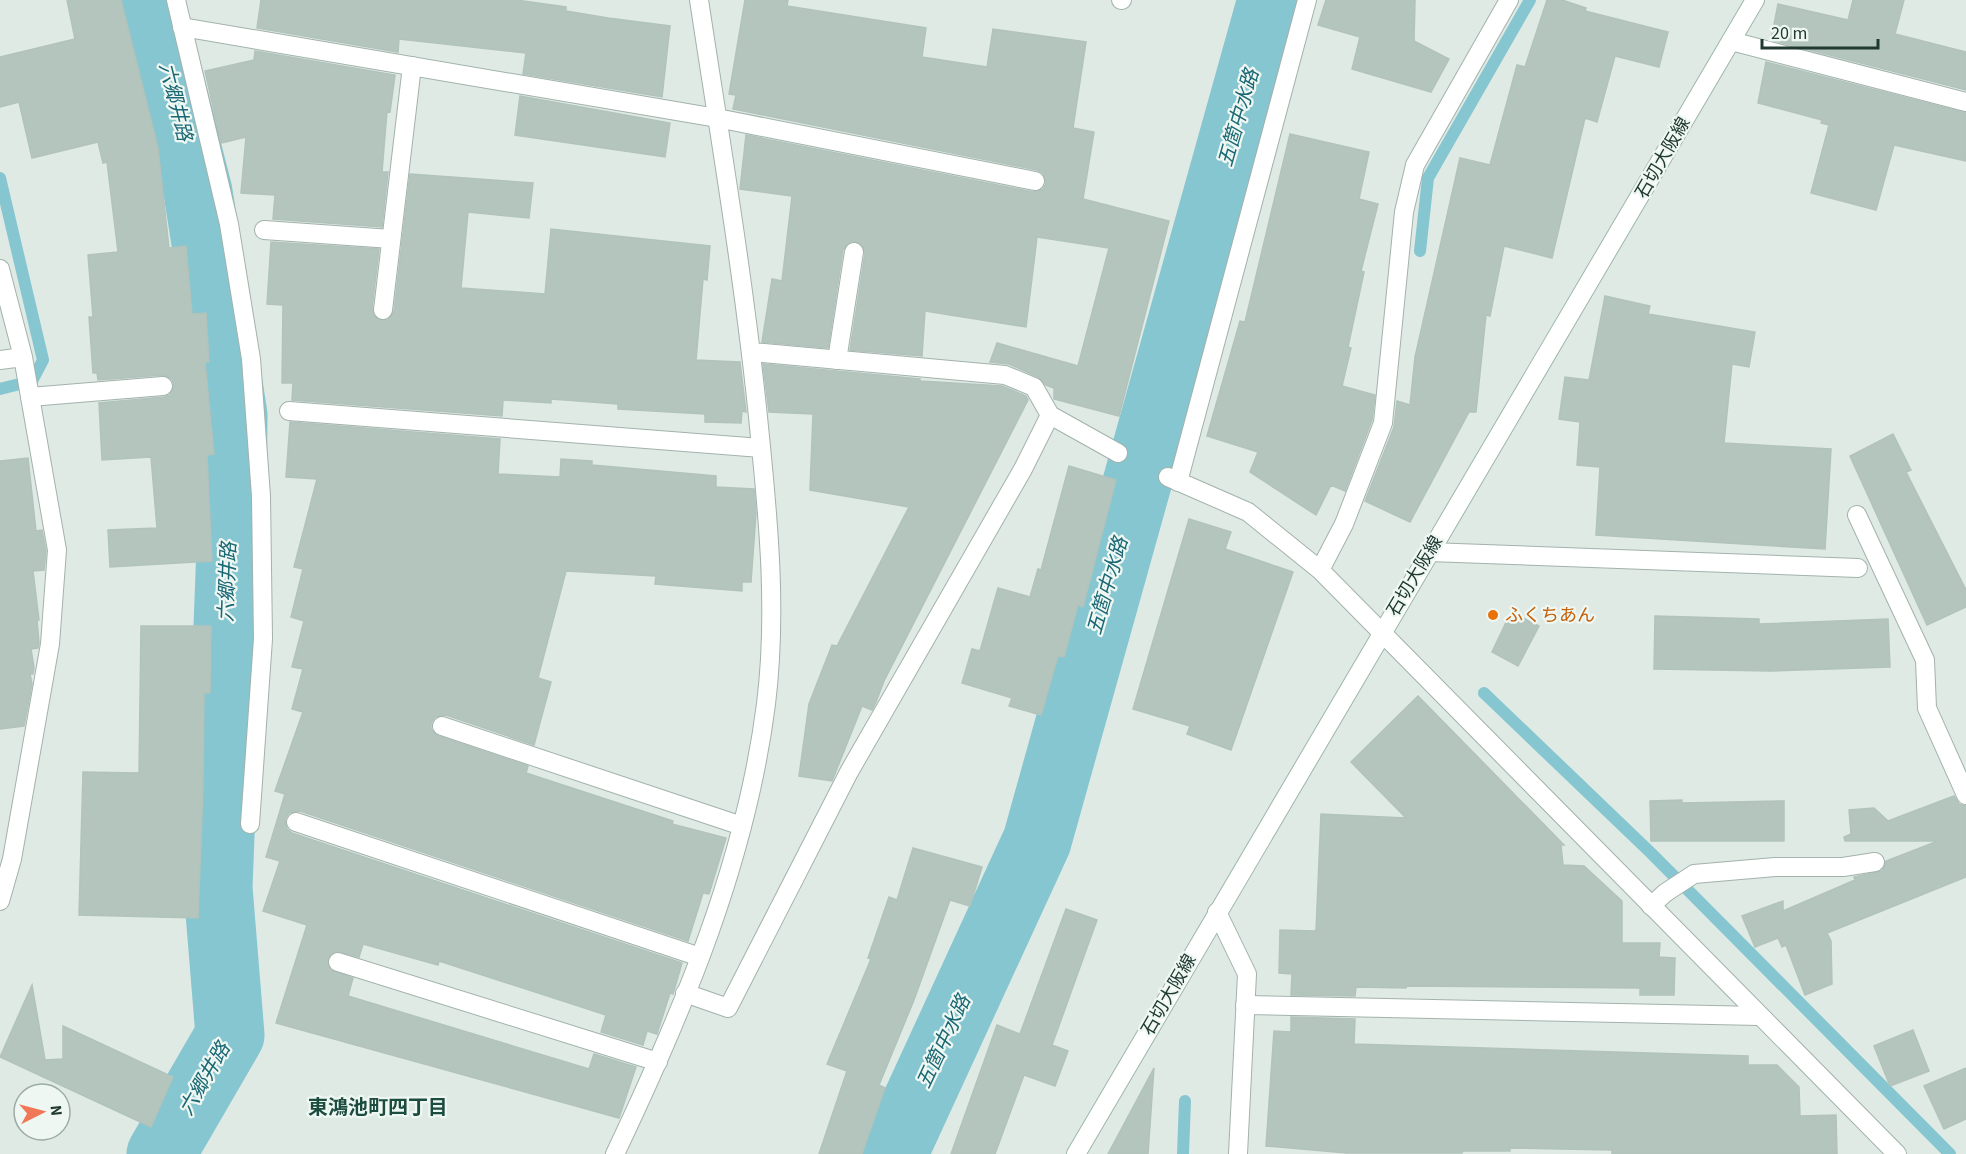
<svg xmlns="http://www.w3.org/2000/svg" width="1966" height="1154" font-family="'Source Sans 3','Noto Sans JP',sans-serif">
<rect width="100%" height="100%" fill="#dfeae5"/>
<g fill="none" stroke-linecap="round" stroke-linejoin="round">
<path stroke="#86c6d0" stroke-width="12" d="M 0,178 L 43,360 L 32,381 L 0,389
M 1420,251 L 1428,178 L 1530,0
M 1484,693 L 1651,853 L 1950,1154
M 1183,1154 L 1185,1101"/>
<path stroke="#86c6d0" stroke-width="69" d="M 149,0 L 198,192 L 233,415 L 232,521 L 218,888 L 230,1035 L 161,1154
M 893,1154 L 1037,841 L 1272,0"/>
</g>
<path fill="#b4c5be" stroke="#b1c3bb" stroke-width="1.5" d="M 67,0 L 121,0 L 158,148 L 169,248 L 186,246 L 192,314 L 206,313 L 209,362 L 205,362 L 214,454 L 207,455 L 212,561 L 110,567 L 108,530 L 157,528 L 151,457 L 102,460 L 99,403 L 164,397 L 170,395 L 174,386 L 172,379 L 163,375 L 98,380 L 97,373 L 93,373 L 89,317 L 93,317 L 88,255 L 118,252 L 107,162 L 103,163 L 98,142 L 32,158 L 19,102 L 0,107 L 0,57 L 75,39 Z
M 261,0 L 516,0 L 566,7 L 566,11 L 608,18 L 670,26 L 662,97 L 523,74 L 526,53 L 399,39 L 398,52 L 257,28 Z
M 745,0 L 788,0 L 787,6 L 926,28 L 922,57 L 987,67 L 993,29 L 1086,42 L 1073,128 L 1094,132 L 1083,199 L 1169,221 L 1119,416 L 1054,399 L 1054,388 L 1046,385 L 1038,377 L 1009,364 L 990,362 L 997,343 L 1078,366 L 1109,248 L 1037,237 L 1026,327 L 925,311 L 922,356 L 850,350 L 865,253 L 861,244 L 851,241 L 843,250 L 828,348 L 762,342 L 772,279 L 782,281 L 792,196 L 740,189 L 746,135 L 1033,192 L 1043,189 L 1046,183 L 1043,173 L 1037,170 L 733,109 L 736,95 L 729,94 Z
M 1326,0 L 1415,0 L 1414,41 L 1449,59 L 1431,92 L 1352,69 L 1360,37 L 1318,25 Z
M 1547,0 L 1562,0 L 1586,8 L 1585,11 L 1668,32 L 1659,67 L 1615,56 L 1597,122 L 1585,118 L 1552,258 L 1504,246 L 1490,316 L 1486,315 L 1476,412 L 1469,412 L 1410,522 L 1365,501 L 1394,427 L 1397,401 L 1410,405 L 1415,357 L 1460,158 L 1490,165 L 1517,65 L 1525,67 Z
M 1853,0 L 1904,0 L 1895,34 L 1966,52 L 1966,90 L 1771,40 L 1778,4 L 1848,20 Z
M 255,51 L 395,75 L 390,112 L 387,111 L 382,172 L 388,172 L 382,227 L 273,219 L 275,195 L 241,193 L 246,137 L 221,143 L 205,71 L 254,60 Z
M 1766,62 L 1966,113 L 1966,161 L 1894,145 L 1876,210 L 1811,193 L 1829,125 L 1821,123 L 1822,120 L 1758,103 Z
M 520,96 L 670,123 L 665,157 L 515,135 Z
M 1290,134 L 1369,152 L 1359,199 L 1378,204 L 1361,271 L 1364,272 L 1348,347 L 1351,348 L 1342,386 L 1375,395 L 1372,420 L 1345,491 L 1331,485 L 1316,515 L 1250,472 L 1258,452 L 1207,436 L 1240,321 L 1245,322 Z
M 410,174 L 533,183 L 529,218 L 468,212 L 461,288 L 545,294 L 551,229 L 710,246 L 707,280 L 703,279 L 696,360 L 740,362 L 746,412 L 742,411 L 741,423 L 705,422 L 705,414 L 618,409 L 618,404 L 551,399 L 551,403 L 503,400 L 502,416 L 292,400 L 293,383 L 282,383 L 283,305 L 267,304 L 271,242 L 379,249 L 372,309 L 377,319 L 388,320 L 394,311 Z
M 1605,296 L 1650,306 L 1648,314 L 1755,332 L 1749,367 L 1732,364 L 1724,443 L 1831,449 L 1825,549 L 1596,535 L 1600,467 L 1577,465 L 1580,422 L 1559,419 L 1565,377 L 1589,380 Z
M 763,364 L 920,379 L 920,381 L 1002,386 L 1026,396 L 1028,400 L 884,681 L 876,702 L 872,710 L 862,706 L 832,781 L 799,776 L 809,704 L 832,645 L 837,646 L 909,507 L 810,490 L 813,414 L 769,412 Z
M 290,422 L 500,439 L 498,474 L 560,477 L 561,459 L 592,461 L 592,465 L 716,476 L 716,487 L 754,489 L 756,513 L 751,582 L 742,582 L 742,591 L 655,584 L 656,576 L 566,571 L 538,678 L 551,682 L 534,745 L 446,715 L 435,717 L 431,723 L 431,729 L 438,736 L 528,766 L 526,773 L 673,821 L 672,824 L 726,838 L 709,894 L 703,893 L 688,941 L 300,811 L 289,813 L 285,819 L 287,829 L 292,833 L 682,963 L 673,994 L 670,993 L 657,1034 L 647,1031 L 643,1045 L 601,1032 L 606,1015 L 439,961 L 438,965 L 363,944 L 359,957 L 336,951 L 328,958 L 330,970 L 353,978 L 348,996 L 589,1069 L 594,1054 L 636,1067 L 619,1118 L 276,1023 L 307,925 L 263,911 L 280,861 L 266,857 L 285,794 L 275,791 L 303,712 L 292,709 L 303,669 L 292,667 L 304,621 L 291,617 L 303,569 L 294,567 L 317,479 L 286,477 Z
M 1893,434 L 1911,470 L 1906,472 L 1966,590 L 1966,607 L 1927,625 L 1850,456 Z
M 28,458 L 36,531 L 42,530 L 46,551 L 44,570 L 33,571 L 39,620 L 37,620 L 39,643 L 38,648 L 31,649 L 34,668 L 33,674 L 30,674 L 32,684 L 24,726 L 0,729 L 0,461 Z
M 1069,466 L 1116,480 L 1083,607 L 1078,605 L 1064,657 L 1058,656 L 1041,715 L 1009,706 L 1012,698 L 962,683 L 972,649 L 980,651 L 998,588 L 1030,597 L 1038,569 L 1041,570 Z
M 1189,519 L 1231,532 L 1225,549 L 1293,572 L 1231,750 L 1187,734 L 1190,726 L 1133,709 Z
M 1511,612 L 1539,626 L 1518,666 L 1492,652 Z
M 1655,616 L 1759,619 L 1759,624 L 1888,619 L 1890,667 L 1771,671 L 1654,669 Z
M 141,626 L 211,626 L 210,693 L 204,693 L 203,789 L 198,918 L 79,915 L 83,772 L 139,773 Z
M 1418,696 L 1564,845 L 1561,845 L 1563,865 L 1584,866 L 1622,901 L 1622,943 L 1660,943 L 1659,957 L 1675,958 L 1674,995 L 1640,995 L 1640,988 L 1406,986 L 1406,988 L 1356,987 L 1355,996 L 1291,995 L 1292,974 L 1279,973 L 1280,930 L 1316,931 L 1321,814 L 1406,818 L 1351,762 Z
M 1954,796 L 1959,804 L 1966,806 L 1966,877 L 1827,933 L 1831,941 L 1832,984 L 1805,995 L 1786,945 L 1782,947 L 1778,938 L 1755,947 L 1742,916 L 1783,901 L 1783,911 L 1855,880 L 1854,877 L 1882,871 L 1886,861 L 1938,841 L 1845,841 L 1844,837 L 1851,834 L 1849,810 L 1874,808 L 1888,821 Z
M 1682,800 L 1682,803 L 1784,801 L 1784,841 L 1651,841 L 1650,801 Z
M 913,848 L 982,867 L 970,906 L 950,900 L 914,1000 L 879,1085 L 885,1088 L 862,1154 L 819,1154 L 847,1071 L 827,1064 L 871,959 L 868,958 L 889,897 L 897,900 Z
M 1066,909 L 1097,920 L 1052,1045 L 1068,1051 L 1055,1086 L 1024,1075 L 995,1154 L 951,1154 L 997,1025 L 1020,1034 Z
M 32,985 L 45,1060 L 63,1059 L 63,1026 L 173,1077 L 151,1127 L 0,1057 Z
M 1291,1017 L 1355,1019 L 1354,1044 L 1748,1056 L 1748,1065 L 1777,1065 L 1799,1087 L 1800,1116 L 1836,1115 L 1837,1154 L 1612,1154 L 1612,1150 L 1510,1148 L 1510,1151 L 1462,1151 L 1462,1153 L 1347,1153 L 1266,1146 L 1274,1031 L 1291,1032 Z
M 1913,1030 L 1929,1071 L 1890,1086 L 1874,1046 Z
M 1154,1068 L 1148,1154 L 1108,1154 Z
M 1966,1068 L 1966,1119 L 1944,1129 L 1924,1086 Z"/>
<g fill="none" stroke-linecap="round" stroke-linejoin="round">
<defs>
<path id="lane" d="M 1731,41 L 1966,102
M 264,230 L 391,239
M 383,310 L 412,66
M 837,360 L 854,252
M 30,397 L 163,386
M 289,411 L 761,448
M 1857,515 L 1925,660 L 1927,708 L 1966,795
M 1429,552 L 1858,568
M 442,726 L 742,826
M 296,822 L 700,957
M 1651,906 L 1665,893 L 1694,874 L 1775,867 L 1843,867 L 1875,862
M 338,962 L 658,1062
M 1245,1005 L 1759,1016"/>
<path id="street" d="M 176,0 L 229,224 L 251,359 L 261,496 L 263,639 L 250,824
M 1121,0 L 1122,0
M 182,27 L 717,118 L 1035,181
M 0,269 L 23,357 L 57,550 L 50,644 L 12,859 L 0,901
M 752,352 L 1005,375 L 1034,387 L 1050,415 L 1118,453
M 0,360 L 23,357
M 1168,477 L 1248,512 L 1320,570 L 1897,1154
M 1178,482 L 1307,0
M 1320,570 L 1344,524 L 1383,423 L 1404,212 L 1415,165 L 1509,0
M 1217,912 L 1247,974 L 1238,1154
M 685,993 L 728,1008 L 849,772 L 1023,469 L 1050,415
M 615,1154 C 683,1011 746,862 766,704 C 777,615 769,526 760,437 C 746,290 721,145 699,0"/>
<path id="secondary" d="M 1076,1154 L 1755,0"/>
</defs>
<use href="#lane" stroke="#a2b2ac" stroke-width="20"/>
<use href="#street" stroke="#a2b2ac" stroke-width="20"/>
<use href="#secondary" stroke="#9eb6ac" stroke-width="20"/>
<use href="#lane" stroke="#fff" stroke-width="18"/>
<use href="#street" stroke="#fff" stroke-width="18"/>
<use href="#secondary" stroke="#fff" stroke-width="18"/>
</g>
<circle fill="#e8710a" stroke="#eff7f3" stroke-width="2" cx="1493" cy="615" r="6"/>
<g text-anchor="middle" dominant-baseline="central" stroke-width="4.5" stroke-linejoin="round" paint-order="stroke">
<g font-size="18" fill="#203a32" stroke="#eff7f3">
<text transform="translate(1663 158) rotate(-60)">石切大阪線</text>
<text transform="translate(1415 576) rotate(-59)">石切大阪線</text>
<text transform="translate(1169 995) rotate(-60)">石切大阪線</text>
</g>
<g font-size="18" fill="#c56008" stroke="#eff7f3" text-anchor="start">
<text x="1505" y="615">ふくちあん</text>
</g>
<g font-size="20" font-style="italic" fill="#1b6875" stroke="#eff7f3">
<text transform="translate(175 102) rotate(76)">六郷井路</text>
<text transform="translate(1239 118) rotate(-74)">五箇中水路</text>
<text transform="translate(228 582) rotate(-88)">六郷井路</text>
<text transform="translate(1108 586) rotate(-74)">五箇中水路</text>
<text transform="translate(944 1042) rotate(-65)">五箇中水路</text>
<text transform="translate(205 1079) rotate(-60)">六郷井路</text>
</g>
<g font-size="20" font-weight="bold" fill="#1c4b3f" stroke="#eff7f3">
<text x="378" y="1108">東鴻池町四丁目</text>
</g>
</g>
<g transform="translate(42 1112) rotate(84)"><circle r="28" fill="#eff7f3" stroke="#9caba6" stroke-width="1.5"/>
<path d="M0-4.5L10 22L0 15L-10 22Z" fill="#f17856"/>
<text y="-9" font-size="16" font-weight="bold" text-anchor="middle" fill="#203a32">N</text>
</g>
<path d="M1762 39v9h116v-9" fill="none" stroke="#203a32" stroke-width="3"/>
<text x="1771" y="39" font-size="18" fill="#203a32" stroke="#eff7f3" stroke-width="4.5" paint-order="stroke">20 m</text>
</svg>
